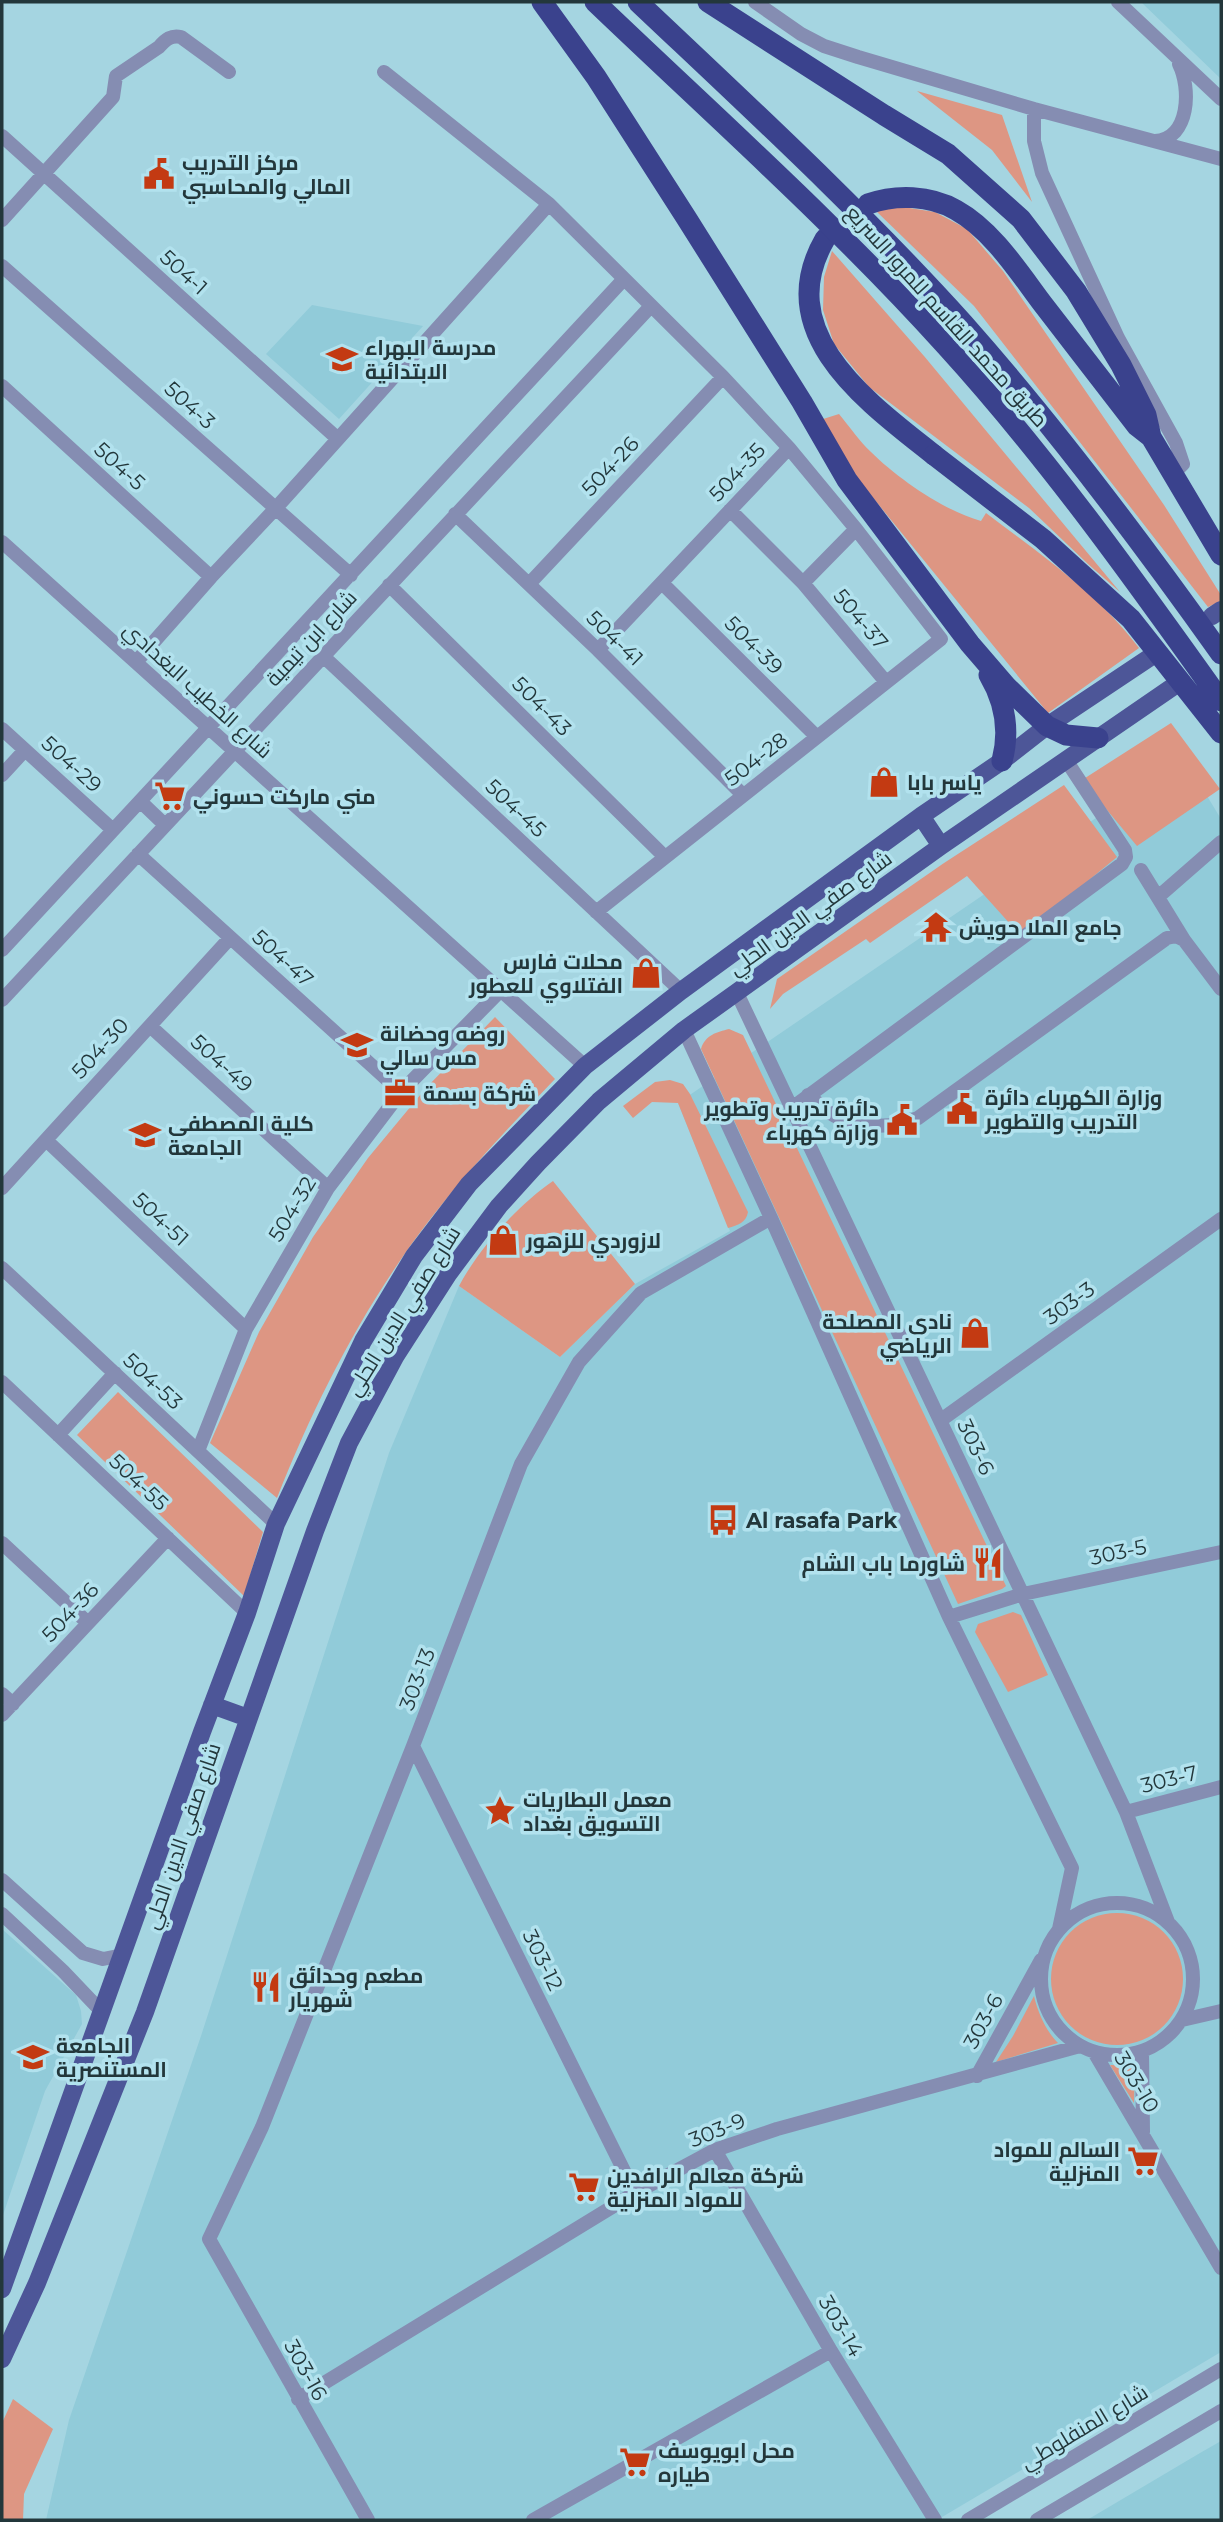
<svg xmlns="http://www.w3.org/2000/svg" width="1223" height="2522" font-family="Montserrat,Cairo,sans-serif">
<rect width="100%" height="100%" fill="#a5d5e1"/>
<path fill="#91cbd9" d="M 1141,2 L 1221,2 L 1221,79 Z
M 312,305 L 423,326 L 339,419 L 266,354 Z
M 1184,758 L 1221,819 L 1221,2352 L 937,2520 L 46,2520 L 69,2420 L 201,2036 L 389,1453 L 459,1286 L 560,1357 L 635,1284 L 730,1231 L 678,1103 Z
M 2,1929 L 76,1995 L 81,2011 L 82,2024 L 45,2091 L 2,2218 Z
M 1221,2441 L 1221,2520 L 1087,2520 L 1200,2453 Z"/>
<path fill="#dd9683" d="M 917,91 L 1002,115 L 1032,202 L 992,150 Z
M 903,207 L 935,212 L 967,229 L 1003,271 L 1164,505 L 1221,595 L 1221,601 L 1208,607 L 974,306 L 875,210 Z
M 832,251 L 924,356 L 1120,592 L 1088,564 L 1029,508 L 869,387 L 834,344 L 823,310 L 824,277 Z
M 839,414 C 850,427 859,441 871,452 C 898,479 945,511 981,521 L 986,513 C 1039,553 1099,594 1139,648 L 1048,713 L 861,483 L 820,420 Z
M 1171,723 L 1220,789 L 1137,846 L 1082,780 Z
M 1064,785 L 1117,857 L 1021,936 L 967,876 L 870,943 L 866,939 L 783,994 L 770,1009 L 777,979 L 944,863 Z
M 495,1017 L 555,1079 C 512,1124 469,1169 431,1218 C 366,1302 316,1399 277,1498 L 210,1443 L 259,1332 L 313,1237 L 368,1158 L 426,1088 Z
M 729,1029 L 743,1035 L 1006,1586 L 1002,1589 L 958,1604 L 701,1049 C 705,1035 717,1032 729,1029 Z
M 670,1080 L 683,1084 L 690,1094 L 748,1212 C 746,1223 738,1225 728,1228 L 678,1103 L 652,1102 L 633,1118 L 623,1106 L 655,1082 Z
M 553,1181 L 635,1284 L 560,1357 L 459,1286 C 479,1248 518,1205 553,1181 Z
M 118,1392 L 263,1532 L 244,1596 L 77,1435 Z
M 1013,1612 L 1021,1615 L 1048,1675 L 1008,1692 L 975,1632 L 978,1624 Z
M1051 1979a66 66 0 1 1 132 0a66 66 0 1 1-132 0Z
M 1034,1996 C 1038,2013 1046,2031 1058,2043 L 996,2062 L 1013,2036 Z
M 1135,2062 L 1134,2103 L 1110,2065 L 1127,2065 Z
M 13,2399 L 53,2429 L 24,2494 L 23,2520 L 2,2520 L 2,2423 Z"/>
<g fill="none" stroke-linecap="round" stroke-linejoin="round">
<path stroke="#858db2" stroke-width="14" d="M 755,2 L 801,34 L 824,46 L 858,57 L 1034,109 L 1221,159
M 1118,2 L 1221,99
M 384,72 L 549,204 L 723,377 L 789,448 L 598,650
M 1034,109 L 1034,141 L 1042,173 L 1118,338 L 1176,443 L 1183,464 L 1174,473
M 2,136 L 338,439
M 1155,141 C 1190,139 1191,88 1179,64
M 2,220 L 113,97 L 116,76 L 159,47 C 166,39 171,35 181,37 L 229,72
M 2,266 L 351,575
M 2,386 L 211,577
M 730,510 L 803,583 L 886,682
M 455,514 L 598,650 L 743,795
M 2,542 L 585,1066
M 662,583 L 817,737
M 803,583 L 856,529
M 529,584 L 723,377
M 389,585 L 665,857
M 323,656 L 681,991
M 136,662 L 211,577 L 276,508 L 549,204
M 2,729 L 113,830
M 2,775 L 25,750
M 140,801 L 165,825
M 138,854 L 401,1092
M 1141,870 L 1184,940
M 1158,897 L 1221,842
M 596,912 L 941,639 L 856,529 L 789,448
M 2,950 L 623,280
M 737,993 L 1126,1812 L 1168,1922
M 2,1000 L 651,306
M 150,1026 L 328,1188
M 684,1030 L 771,1218 L 949,1617 L 1072,1868 L 1059,1929
M 808,1095 C 816,1101 823,1108 830,1113 C 854,1129 893,1129 918,1118 L 1167,938 L 1176,936 L 1184,940 L 1221,989
M 792,1108 L 1122,864 L 1126,857 L 1125,850 L 1066,760
M 46,1140 L 246,1329
M 2,1188 L 230,938
M 2,1268 L 276,1524
M 2,1382 L 247,1613
M 941,1420 L 1221,1219
M 58,1435 L 115,1373
M 198,1451 L 246,1329 L 328,1188 L 401,1092 L 501,990
M 2,1543 L 88,1623
M 949,1617 L 1023,1594 L 1221,1552
M 2,1694 L 13,1704
M 2,1715 L 168,1538
M 413,1746 L 635,2193
M 1126,1812 L 1221,1787
M 2,1880 L 83,1953 L 103,1959 L 123,1955
M1041 1979a76 76 0 1 1 152 0a76 76 0 1 1-152 0Z
M 2,1914 L 63,1971 L 102,2012
M 1182,2020 L 1221,2011
M 1094,2052 L 1221,2268
M 1142,2052 L 1143,2132
M 977,2076 L 1041,1960
M 715,2150 L 831,2351 L 935,2520
M 298,2399 L 635,2193 L 715,2150 L 777,2129 L 1080,2046
M 368,2520 L 209,2239 L 262,2127 L 413,1746 L 521,1464 L 579,1362 L 641,1293 L 771,1218
M 533,2520 L 831,2351
M 968,2520 L 1221,2369
M 1037,2520 L 1221,2411"/>
<path stroke="#4d5698" stroke-width="18" d="M 1212,616 L 1221,610
M 921,816 L 941,846
M 212,1705 L 248,1718
M 2,2289 L 202,1732 L 247,1613 L 276,1524 L 363,1341 L 414,1256 L 469,1184 L 585,1066 L 681,991 L 921,816 L 1002,761 L 1047,726 L 1149,658
M 2,2359 L 37,2283 L 145,2012 L 315,1531 L 349,1443 L 395,1357 L 449,1273 L 499,1206 L 538,1163 L 599,1101 L 684,1030 L 941,846 L 1174,686"/>
<path stroke="#3a428d" stroke-width="21" d="M 542,2 L 596,77 L 687,219 L 802,402 L 847,480 L 970,644 L 1007,687 L 1047,726 L 1066,735 L 1098,738
M 708,2 L 884,115 L 948,154 L 1021,219 L 1076,291 L 1121,365 L 1146,415 L 1151,437 L 1221,555
M 868,204 C 896,194 930,195 956,210 C 992,230 1018,271 1042,303 C 1074,344 1105,385 1137,426 L 1151,437
M 825,239 C 770,334 869,403 934,455
M 989,675 C 1005,702 1010,731 1002,761"/>
<path stroke="#3a428d" stroke-width="21" d="M 595,2 C 713,115 836,224 946,346 C 1047,457 1134,579 1221,701
M 638,2 C 749,107 861,210 963,323 C 1056,428 1140,540 1221,654
M 934,455 L 1043,539 L 1131,619 L 1221,733"/>
</g>
<defs>
<symbol id="civic-bare" viewBox="-9 -9 18 18"><path d="M-.6-6.5H3V-4.5H.6V-3L4-1V1h2V6H-6V1h2V-1L-.6-3ZM-1.2 2.5V6h2.4V2.5Z" fill="#c33a12" stroke="#b2e2ee" stroke-width="2.5" paint-order="stroke"/></symbol>
<symbol id="school-bare" viewBox="-9 -9 18 18"><path d="M0-5L7-2L0 1L-7-2ZM-4 1L0 2.5L4 1V4Q0 6-4 4Z" fill="#c33a12" stroke="#b2e2ee" stroke-width="2.5" paint-order="stroke"/></symbol>
<symbol id="shop-bare" viewBox="-9 -9 18 18"><path d="M-5-2.5h2.3a2.7 3.5 0 0 1 5.4 0H5L5.5 6h-11ZM-1.5-2.5h3a1.5 2.3 0 0 0-3 0Z" fill="#c33a12" stroke="#b2e2ee" stroke-width="2.5" paint-order="stroke"/></symbol>
<symbol id="supermarket-bare" viewBox="-9 -9 18 18"><path d="M-6-5.5h2.5l.6 2H6L4.5 2H-2.5L-4.4-4H-6ZM-1.5 3.2a1.3 1.3 0 1 0 .1 0ZM3 3.2a1.3 1.3 0 1 0 .1 0Z" fill="#c33a12" stroke="#b2e2ee" stroke-width="2.5" paint-order="stroke"/></symbol>
<symbol id="temple-bare" viewBox="-9 -9 18 18"><path d="M0-6L5-2H3V0L6.5 2.5H4V6H1.5V3h-3V6H-4V2.5H-6.5L-3 0V-2H-5Z" fill="#c33a12" stroke="#b2e2ee" stroke-width="2.5" paint-order="stroke"/></symbol>
<symbol id="office-bare" viewBox="-9 -9 18 18"><path d="M-6-3h4V-5.5h4V-3h4V5H-6ZM-1-4.5V-3h2v-1.5ZM-6 0V1H6V0Z" fill="#c33a12" stroke="#b2e2ee" stroke-width="2.5" paint-order="stroke"/></symbol>
<symbol id="university-bare" viewBox="-9 -9 18 18"><path d="M0-5L7-2L0 1L-7-2ZM-4 1L0 2.5L4 1V4Q0 6-4 4Z" fill="#c33a12" stroke="#b2e2ee" stroke-width="2.5" paint-order="stroke"/></symbol>
<symbol id="bus-bare" viewBox="-9 -9 18 18"><path d="M-5-6H5V4H4V6H2V4H-2V6H-4V4H-5ZM-3.5-4V0h7V-4ZM-3.5 1.2v1.5H-2V1.2ZM2 1.2v1.5H3.5V1.2Z" fill="#c33a12" stroke="#b2e2ee" stroke-width="2.5" paint-order="stroke"/></symbol>
<symbol id="restaurant-bare" viewBox="-9 -9 18 18"><path d="M-5-6h1v4h1v-4h1v4h1v-4h1v5L-1.5 .5V6h-2V.5L-5-1ZM5-6V6H3V1.5H1.5Q1.5-4 5-6Z" fill="#c33a12" stroke="#b2e2ee" stroke-width="2.5" paint-order="stroke"/></symbol>
<symbol id="sight-bare" viewBox="-9 -9 18 18"><path d="M0-6L1.8-2.2L6-1.7L2.9 1.2L3.7 5.4L0 3.3L-3.7 5.4L-2.9 1.2L-6-1.7L-1.8-2.2Z" fill="#c33a12" stroke="#b2e2ee" stroke-width="2.5" paint-order="stroke"/></symbol>
</defs>
<g fill-rule="evenodd">
<use href="#civic-bare" x="137" y="152" width="44" height="44"/>
<use href="#school-bare" x="320" y="337" width="44" height="44"/>
<use href="#shop-bare" x="862" y="760" width="44" height="44"/>
<use href="#supermarket-bare" x="148" y="774" width="44" height="44"/>
<use href="#temple-bare" x="914" y="905" width="44" height="44"/>
<use href="#shop-bare" x="624" y="951" width="44" height="44"/>
<use href="#school-bare" x="335" y="1023" width="44" height="44"/>
<use href="#office-bare" x="378" y="1071" width="44" height="44"/>
<use href="#civic-bare" x="940" y="1087" width="44" height="44"/>
<use href="#civic-bare" x="880" y="1098" width="44" height="44"/>
<use href="#university-bare" x="123" y="1113" width="44" height="44"/>
<use href="#shop-bare" x="481" y="1218" width="44" height="44"/>
<use href="#shop-bare" x="953" y="1311" width="44" height="44"/>
<use href="#bus-bare" x="701" y="1498" width="44" height="44"/>
<use href="#restaurant-bare" x="966" y="1541" width="44" height="44"/>
<use href="#sight-bare" x="478" y="1789" width="44" height="44"/>
<use href="#restaurant-bare" x="244" y="1965" width="44" height="44"/>
<use href="#university-bare" x="11" y="2035" width="44" height="44"/>
<use href="#supermarket-bare" x="1121" y="2139" width="44" height="44"/>
<use href="#supermarket-bare" x="562" y="2165" width="44" height="44"/>
<use href="#supermarket-bare" x="613" y="2440" width="44" height="44"/>
</g>
<g text-anchor="middle" dominant-baseline="central" stroke-width="7" stroke-linejoin="round" paint-order="stroke">
<g font-size="21" font-weight="bold" fill="#23373b" stroke="#b2e2ee" text-anchor="start">
<text x="182" y="162">مركز التدريب<tspan x="182" dy="24">المالي والمحاسبي</tspan></text>
<text x="365" y="347">مدرسة البهراء<tspan x="365" dy="24">الابتدائية</tspan></text>
<text x="907" y="782">ياسر بابا</text>
<text x="193" y="796">مني ماركت حسوني</text>
<text x="959" y="927">جامع الملا حويش</text>
<text x="623" y="961" text-anchor="end">محلات فارس<tspan x="623" dy="24">الفتلاوي للعطور</tspan></text>
<text x="380" y="1033">روضه وحضانة<tspan x="380" dy="24">مس سالي</tspan></text>
<text x="423" y="1093">شركة بسمة</text>
<text x="985" y="1097">وزارة الكهرباء دائرة<tspan x="985" dy="24">التدريب والتطوير</tspan></text>
<text x="879" y="1108" text-anchor="end">دائرة تدريب وتطوير<tspan x="879" dy="24">وزارة كهرباء</tspan></text>
<text x="168" y="1123">كلية المصطفى<tspan x="168" dy="24">الجامعة</tspan></text>
<text x="526" y="1240">لازوردي للزهور</text>
<text x="952" y="1321" text-anchor="end">نادي المصلحة<tspan x="952" dy="24">الرياضي</tspan></text>
<text x="746" y="1520">Al rasafa Park</text>
<text x="965" y="1563" text-anchor="end">شاورما باب الشام</text>
<text x="523" y="1799">معمل البطاريات<tspan x="523" dy="24">التسويق بغداد</tspan></text>
<text x="289" y="1975">مطعم وحدائق<tspan x="289" dy="24">شهريار</tspan></text>
<text x="56" y="2045">الجامعة<tspan x="56" dy="24">المستنصرية</tspan></text>
<text x="1120" y="2149" text-anchor="end">السالم للمواد<tspan x="1120" dy="24">المنزلية</tspan></text>
<text x="607" y="2175">شركة معالم الرافدين<tspan x="607" dy="24">للمواد المنزلية</tspan></text>
<text x="658" y="2450">محل ابويوسف<tspan x="658" dy="24">طياره</tspan></text>
</g>
<g font-size="21" fill="#23373b" stroke="#b2e2ee">
<text transform="translate(184 272) rotate(42)">504-1</text>
<text transform="translate(947 316) rotate(48)">طريق محمد القاسم للمرور السريع</text>
<text transform="translate(190 405) rotate(42)">504-3</text>
<text transform="translate(120 466) rotate(42)">504-5</text>
<text transform="translate(610 466) rotate(-47)">504-26</text>
<text transform="translate(737 472) rotate(-47)">504-35</text>
<text transform="translate(861 619) rotate(50)">504-37</text>
<text transform="translate(311 638) rotate(-47)">شارع ابن تيمية</text>
<text transform="translate(615 638) rotate(44)">504-41</text>
<text transform="translate(754 645) rotate(45)">504-39</text>
<text transform="translate(198 690) rotate(42)">شارع الخطيب البغدادي</text>
<text transform="translate(542 706) rotate(45)">504-43</text>
<text transform="translate(756 759) rotate(-38)">504-28</text>
<text transform="translate(72 764) rotate(42)">504-29</text>
<text transform="translate(516 808) rotate(43)">504-45</text>
<text transform="translate(810 913) rotate(-36)">شارع صفي الدين الحلي</text>
<text transform="translate(283 958) rotate(42)">504-47</text>
<text transform="translate(100 1048) rotate(-48)">504-30</text>
<text transform="translate(222 1063) rotate(42)">504-49</text>
<text transform="translate(292 1209) rotate(-59)">504-32</text>
<text transform="translate(161 1219) rotate(43)">504-51</text>
<text transform="translate(1069 1303) rotate(-36)">303-3</text>
<text transform="translate(403 1311) rotate(-58)">شارع صفي الدين الحلي</text>
<text transform="translate(153 1381) rotate(43)">504-53</text>
<text transform="translate(976 1447) rotate(65)">303-6</text>
<text transform="translate(139 1482) rotate(43)">504-55</text>
<text transform="translate(1118 1552) rotate(-12)">303-5</text>
<text transform="translate(70 1612) rotate(-47)">504-36</text>
<text transform="translate(417 1679) rotate(-69)">303-13</text>
<text transform="translate(1169 1779) rotate(-14)">303-7</text>
<text transform="translate(182 1836) rotate(-71)">شارع صفي الدين الحلي</text>
<text transform="translate(543 1960) rotate(64)">303-12</text>
<text transform="translate(983 2021) rotate(-61)">303-6</text>
<text transform="translate(1137 2082) rotate(59)">303-10</text>
<text transform="translate(717 2130) rotate(-22)">303-9</text>
<text transform="translate(841 2326) rotate(60)">303-14</text>
<text transform="translate(306 2370) rotate(61)">303-16</text>
<text transform="translate(1084 2427) rotate(-31)">شارع المنفلوطي</text>
</g>
</g>
<rect width="1223" height="2522" fill="none" stroke="#23373b" stroke-width="7"/>
</svg>
